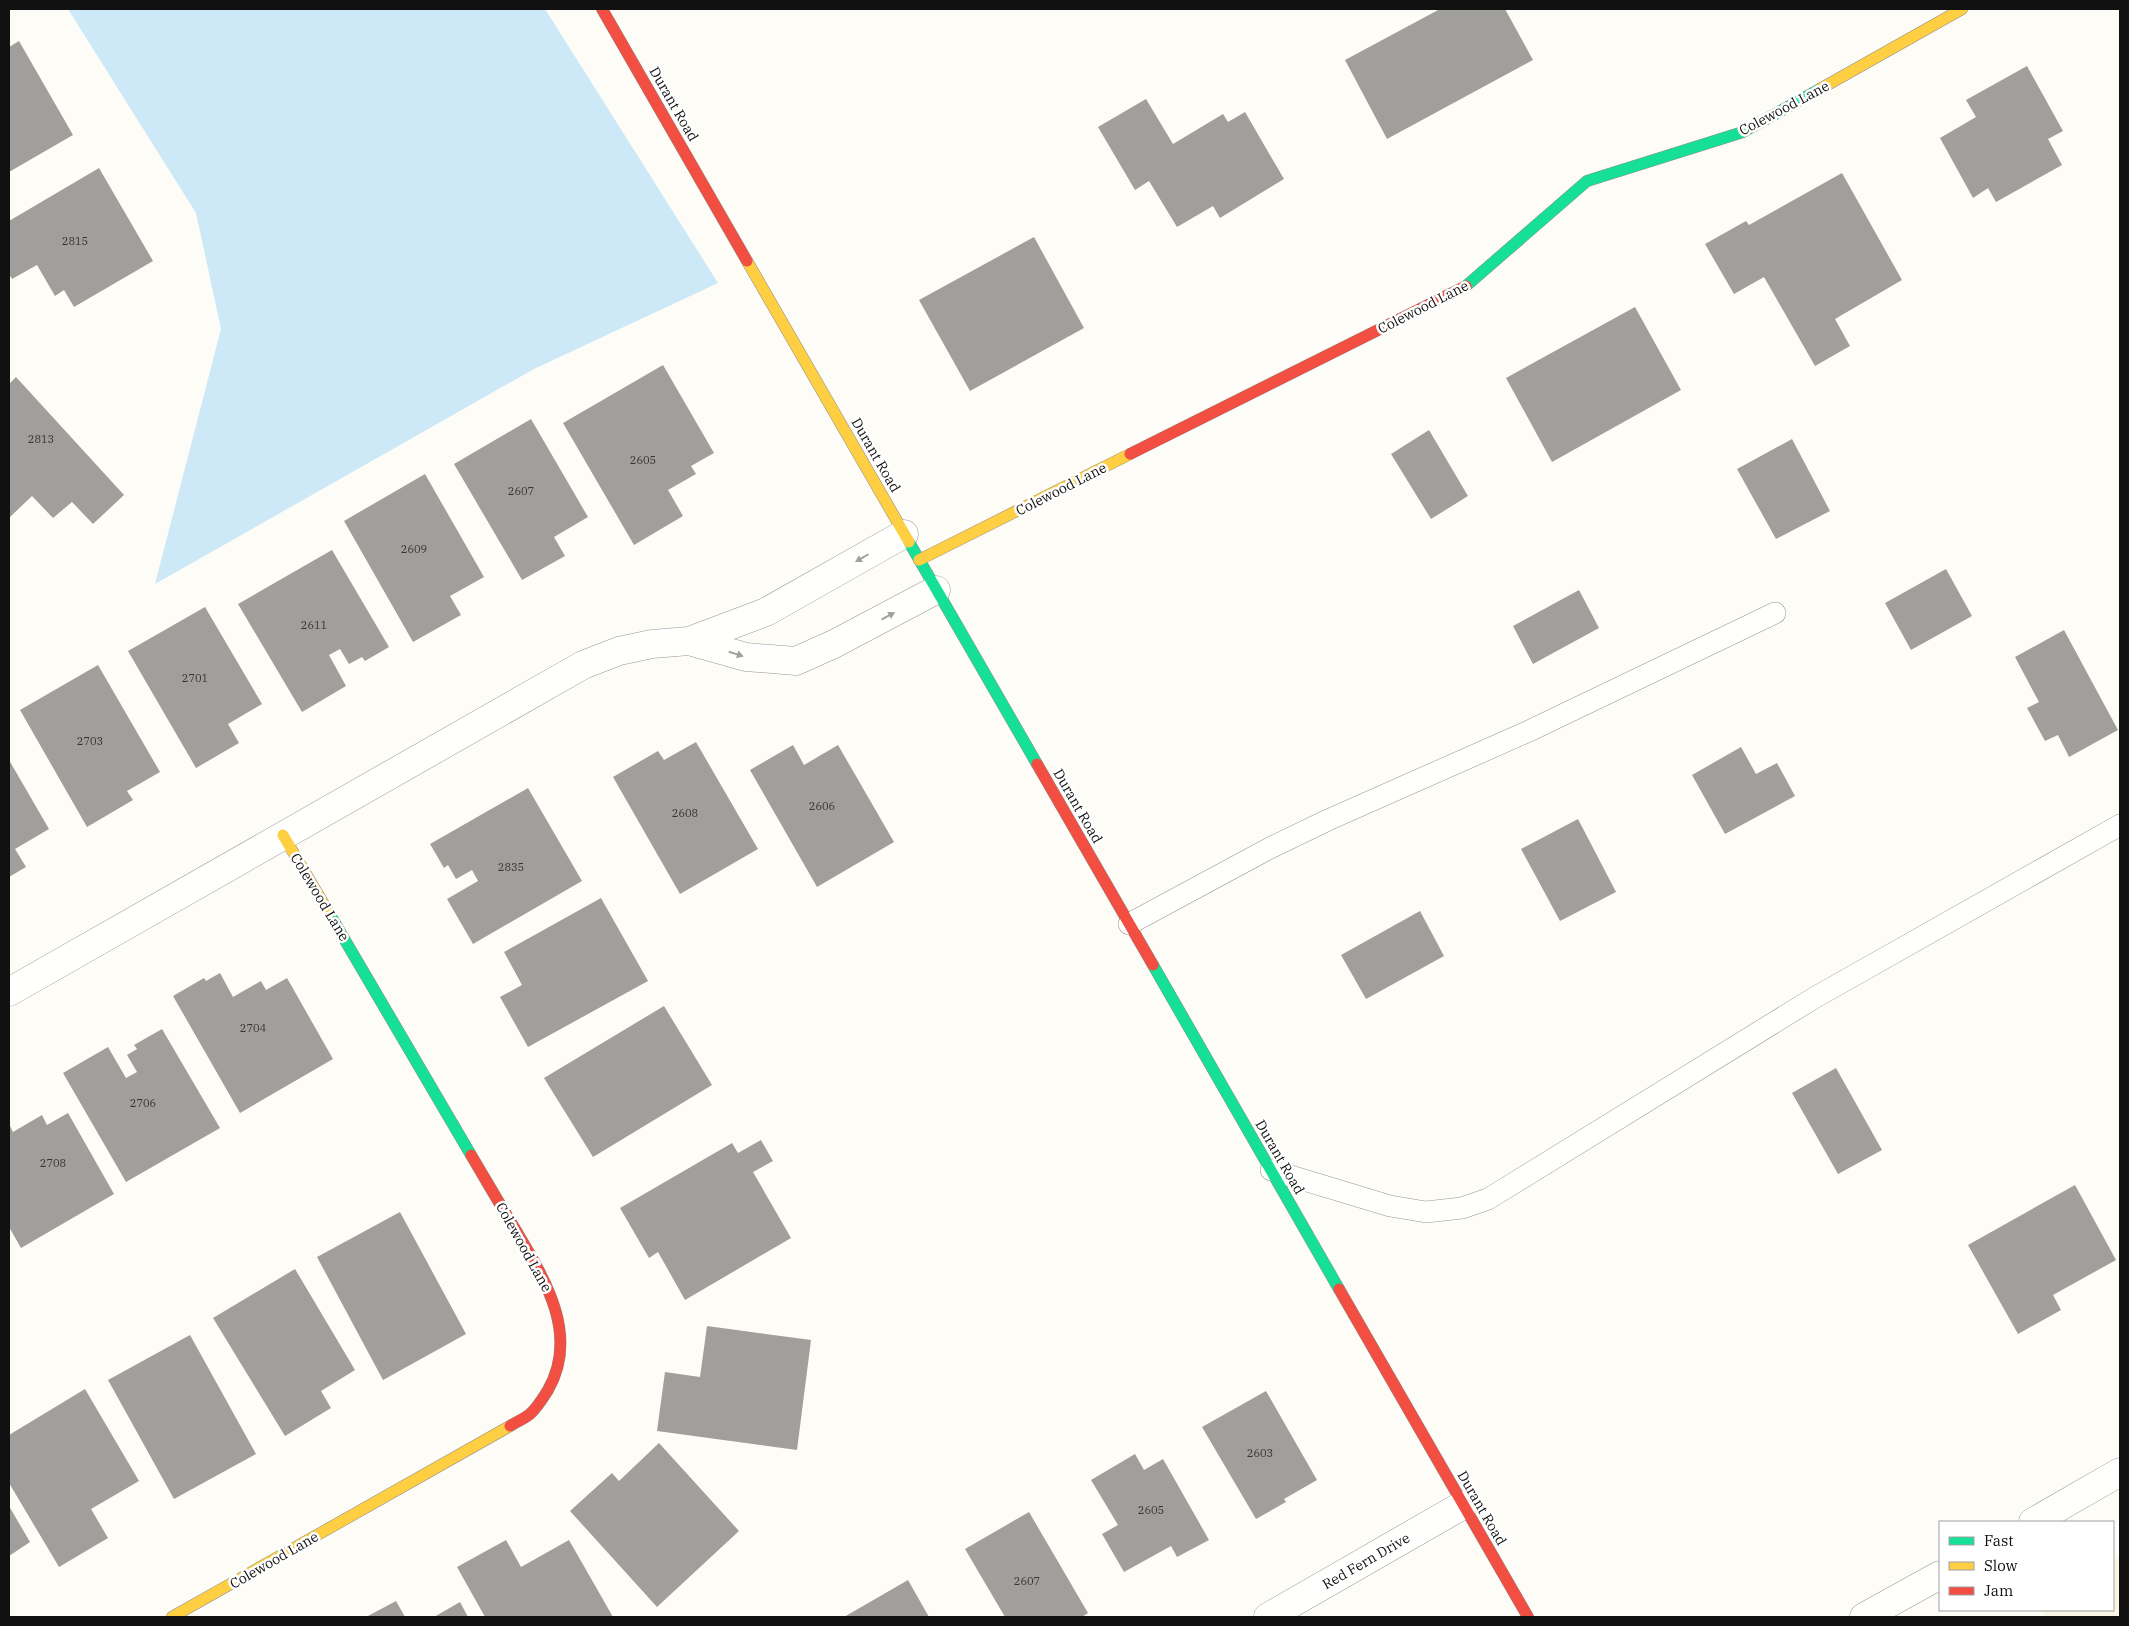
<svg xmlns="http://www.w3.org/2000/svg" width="2129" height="1626" font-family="'IBM Plex Serif',serif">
<rect width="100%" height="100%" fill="#fdfcf7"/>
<path fill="#f9f7e4" d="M 2120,1556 L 2120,1617 L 2046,1617 L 2042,1610 L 2113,1610 L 2113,1561 Z"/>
<path fill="#cde8f7" d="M 68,9 L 545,9 L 718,283 L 534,369 L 155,584 L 221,329 L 196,213 Z"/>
<path fill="#a19f9c" d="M 1440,9 L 1505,9 L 1533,60 L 1387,139 L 1345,60 Z
M 19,41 L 73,135 L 9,172 L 9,47 Z
M 2027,66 L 2063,131 L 2048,139 L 2062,165 L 1996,202 L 1988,188 L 1973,198 L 1940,138 L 1976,117 L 1966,100 Z
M 1146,99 L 1173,144 L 1223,114 L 1228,122 L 1245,112 L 1284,179 L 1220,218 L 1213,206 L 1177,227 L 1149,181 L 1135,190 L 1098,127 Z
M 99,168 L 153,261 L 74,307 L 64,290 L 55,296 L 37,265 L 12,279 L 9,274 L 9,221 Z
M 1842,173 L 1902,280 L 1835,319 L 1850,346 L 1815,366 L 1764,277 L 1734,294 L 1705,244 L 1746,221 L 1749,225 Z
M 1034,237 L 1084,328 L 970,391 L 919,300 Z
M 1635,307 L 1681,390 L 1552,462 L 1506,378 Z
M 663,365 L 714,453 L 691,466 L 696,474 L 668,490 L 683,516 L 634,545 L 563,423 Z
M 16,377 L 124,495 L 93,524 L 72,502 L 53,518 L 32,496 L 9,518 L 9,384 Z
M 531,419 L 588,517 L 554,537 L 565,556 L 522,580 L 454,464 Z
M 1429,430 L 1468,496 L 1431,519 L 1391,454 Z
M 1792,439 L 1830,511 L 1776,539 L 1737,469 Z
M 425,474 L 484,577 L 450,596 L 461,615 L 413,642 L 344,521 Z
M 332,550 L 389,647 L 365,661 L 362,657 L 349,664 L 340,649 L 329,655 L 346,686 L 302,712 L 238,604 Z
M 1946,569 L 1972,616 L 1911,650 L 1885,603 Z
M 1579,590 L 1599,628 L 1533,664 L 1513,626 Z
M 205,607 L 262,704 L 228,724 L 239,743 L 196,768 L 128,651 Z
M 2064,630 L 2118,730 L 2069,757 L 2058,735 L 2045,741 L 2027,708 L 2039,702 L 2015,657 Z
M 98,665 L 160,772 L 127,791 L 133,800 L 87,827 L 20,710 Z
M 696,742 L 758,849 L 680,894 L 613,777 L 658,751 L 664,760 Z
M 793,745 L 804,765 L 838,745 L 894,842 L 817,887 L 750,770 Z
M 1741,747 L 1756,774 L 1777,763 L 1795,796 L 1725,834 L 1692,775 Z
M 9,760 L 49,829 L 15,849 L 26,867 L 9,877 Z
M 528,788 L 582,881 L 473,944 L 447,899 L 478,881 L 472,870 L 456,879 L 448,865 L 444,868 L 430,844 Z
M 1578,819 L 1616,892 L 1560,921 L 1521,849 Z
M 601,898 L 648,981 L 528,1047 L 500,997 L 522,985 L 504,952 Z
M 1420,911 L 1444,956 L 1366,999 L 1341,955 Z
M 220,973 L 233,997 L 261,981 L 266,990 L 287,978 L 333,1059 L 240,1113 L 173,996 L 204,978 L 206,981 Z
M 664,1006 L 712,1085 L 593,1157 L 544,1078 Z
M 162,1029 L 220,1128 L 126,1182 L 63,1073 L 108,1047 L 126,1078 L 137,1072 L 127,1055 L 137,1049 L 134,1045 Z
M 1836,1068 L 1882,1150 L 1838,1174 L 1792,1093 Z
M 68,1113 L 114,1194 L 21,1248 L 9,1227 L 9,1124 L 13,1132 L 42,1115 L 47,1125 Z
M 761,1140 L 773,1161 L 753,1172 L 791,1238 L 685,1300 L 658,1252 L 649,1258 L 620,1208 L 732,1143 L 738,1153 Z
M 2075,1185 L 2116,1260 L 2053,1295 L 2061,1310 L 2018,1334 L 1968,1245 Z
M 400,1212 L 466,1334 L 383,1380 L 317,1257 Z
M 295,1269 L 355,1370 L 321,1391 L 331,1408 L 285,1436 L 213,1318 Z
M 707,1326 L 811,1340 L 797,1450 L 657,1431 L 665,1372 L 700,1377 Z
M 190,1335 L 256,1454 L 174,1499 L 108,1380 Z
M 85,1389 L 139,1481 L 91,1509 L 108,1538 L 59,1567 L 9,1483 L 9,1435 Z
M 1266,1391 L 1317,1480 L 1284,1499 L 1286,1502 L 1256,1519 L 1202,1427 Z
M 659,1443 L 739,1531 L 657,1607 L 570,1511 L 612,1473 L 619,1481 Z
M 1135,1454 L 1144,1470 L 1163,1459 L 1209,1540 L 1177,1557 L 1171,1546 L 1124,1572 L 1102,1534 L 1118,1525 L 1091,1480 Z
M 9,1506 L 30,1542 L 9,1556 Z
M 1029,1512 L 1088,1613 L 1082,1617 L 1005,1617 L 965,1549 Z
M 506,1540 L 521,1567 L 569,1540 L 613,1617 L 485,1617 L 457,1567 Z
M 908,1580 L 929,1617 L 844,1617 L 889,1591 Z
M 396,1601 L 405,1617 L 366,1617 Z
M 460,1602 L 468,1617 L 434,1617 Z"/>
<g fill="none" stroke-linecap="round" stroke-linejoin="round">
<defs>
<path id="lane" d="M 1129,924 L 1270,848 L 1328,820 L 1529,731 L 1775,613
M 1271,1170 L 1390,1206 L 1426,1212 L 1462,1208 L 1488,1199 L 1814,998 L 2120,825"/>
<path id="street" d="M 689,641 L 746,657 L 796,661 L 834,644 L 936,590
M 9,992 L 583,665 L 619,651 L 652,644 L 689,641 L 766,612 L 904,534
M 2033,1522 L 2120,1472
M 1268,1617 L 1463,1505
M 1864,1617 L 1940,1575"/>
<path id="fast" d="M 1466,286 L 1587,181 L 1743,132 L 1820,89
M 909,542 L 1037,764
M 329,913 L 471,1155
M 1153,965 L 1339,1289"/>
<path id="slow" d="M 1820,89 L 1962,9
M 747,261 L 909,542
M 919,560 L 1130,454
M 283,835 L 329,913
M 172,1617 L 510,1426"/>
<path id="jam" d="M 602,9 L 747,261
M 1130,454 L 1466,286
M 1037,764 L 1153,965
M 471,1155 C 487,1182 502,1208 518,1234 C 546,1281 579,1336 548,1390 C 543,1398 537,1408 530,1414 C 524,1419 516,1422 510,1426
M 1339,1289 L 1528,1617"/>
</defs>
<use href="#lane" stroke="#979795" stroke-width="22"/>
<use href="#street" stroke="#979795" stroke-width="29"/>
<use href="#fast" stroke="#8e8d8b" stroke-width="12"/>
<use href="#slow" stroke="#8e8d8b" stroke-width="12"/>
<use href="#jam" stroke="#8e8d8b" stroke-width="12"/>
<use href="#lane" stroke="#fffffe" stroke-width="21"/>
<use href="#street" stroke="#fffffe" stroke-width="28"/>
<use href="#fast" stroke="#16e098" stroke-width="11"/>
<use href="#slow" stroke="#ffcf43" stroke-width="11"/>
<use href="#jam" stroke="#f24e42" stroke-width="11"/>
</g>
<defs><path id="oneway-solid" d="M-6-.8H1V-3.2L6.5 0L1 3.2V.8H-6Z" transform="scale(1.25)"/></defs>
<g fill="#a0a09f">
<use href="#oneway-solid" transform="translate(862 558) rotate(150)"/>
<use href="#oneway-solid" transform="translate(888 616) rotate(-28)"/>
<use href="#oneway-solid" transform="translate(736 654) rotate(17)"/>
</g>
<g text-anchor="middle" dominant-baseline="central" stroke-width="5" stroke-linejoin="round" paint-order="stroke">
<g font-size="11" fill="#353434">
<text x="75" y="241">2815</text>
<text x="41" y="439">2813</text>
<text x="643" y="460">2605</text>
<text x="521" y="491">2607</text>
<text x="414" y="549">2609</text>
<text x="314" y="625">2611</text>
<text x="195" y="678">2701</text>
<text x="90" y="741">2703</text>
<text x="822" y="806">2606</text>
<text x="685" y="813">2608</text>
<text x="511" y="867">2835</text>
<text x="253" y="1028">2704</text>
<text x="143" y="1103">2706</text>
<text x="53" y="1163">2708</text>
<text x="1260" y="1453">2603</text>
<text x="1151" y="1510">2605</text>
<text x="1027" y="1581">2607</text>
</g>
<g font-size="14" fill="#111" stroke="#fff">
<text transform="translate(674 104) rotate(60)">Durant Road</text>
<text transform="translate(1784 108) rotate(-28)">Colewood Lane</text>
<text transform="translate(1423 307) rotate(-27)">Colewood Lane</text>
<text transform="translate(876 455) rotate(60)">Durant Road</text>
<text transform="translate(1061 489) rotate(-27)">Colewood Lane</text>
<text transform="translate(1078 806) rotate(60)">Durant Road</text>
<text transform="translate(320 897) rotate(59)">Colewood Lane</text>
<text transform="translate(1280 1157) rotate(60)">Durant Road</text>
<text transform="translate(524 1247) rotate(61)">Colewood Lane</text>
<text transform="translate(1482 1508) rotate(60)">Durant Road</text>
<text transform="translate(274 1560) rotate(-30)">Colewood Lane</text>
<text transform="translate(1366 1561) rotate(-30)">Red Fern Drive</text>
</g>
</g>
<rect width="2129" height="1626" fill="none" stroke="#111111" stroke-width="20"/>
<rect x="1939" y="1521" width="175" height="90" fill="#ffffff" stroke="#a0a0a0"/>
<rect x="1949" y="1537" width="25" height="8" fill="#16e098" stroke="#a0a0a0"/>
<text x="1984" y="1546" font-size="15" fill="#111111">Fast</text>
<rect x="1949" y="1562" width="25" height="8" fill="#ffcf43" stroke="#a0a0a0"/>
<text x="1984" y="1571" font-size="15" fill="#111111">Slow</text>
<rect x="1949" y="1587" width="25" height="8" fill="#f24e42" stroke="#a0a0a0"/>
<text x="1984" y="1596" font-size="15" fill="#111111">Jam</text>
</svg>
